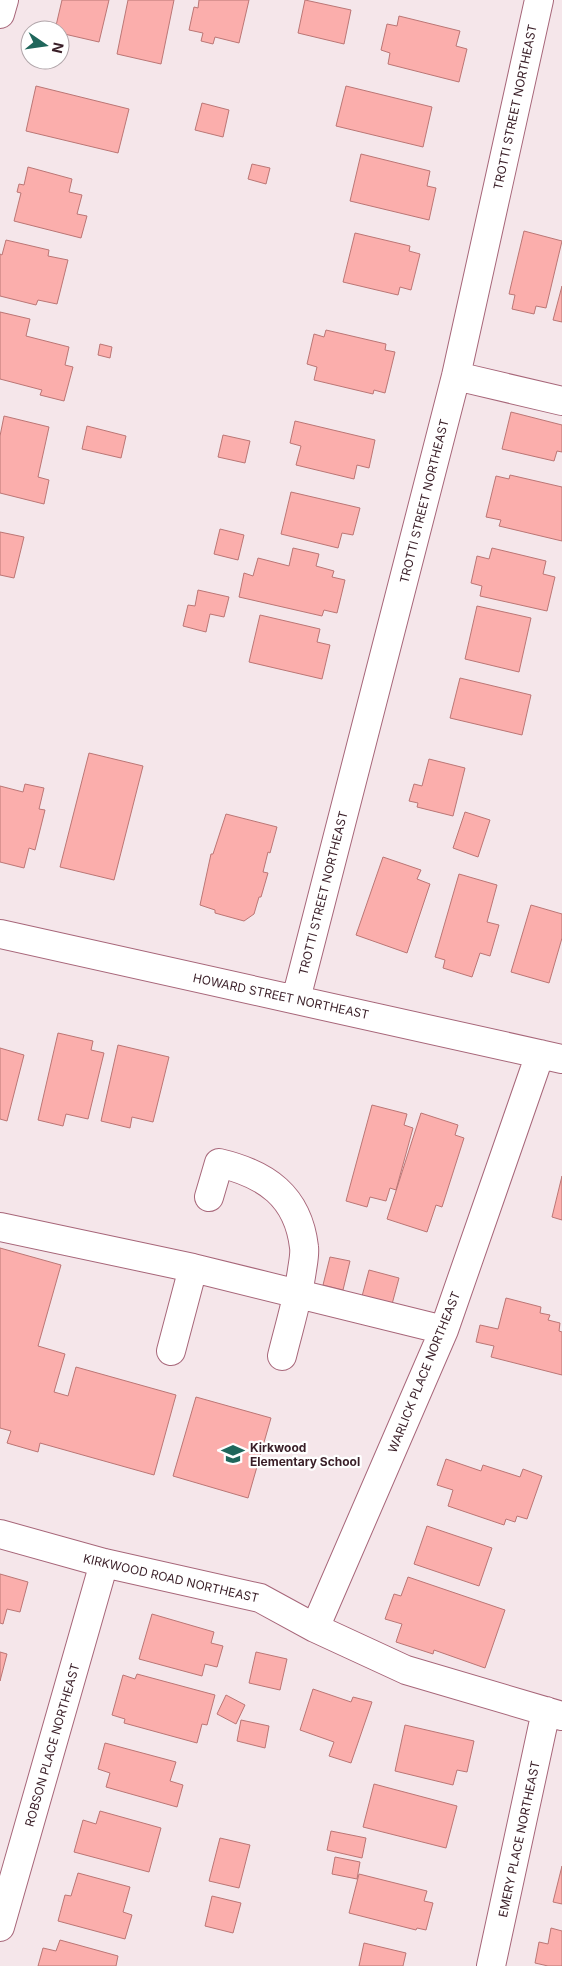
<svg xmlns="http://www.w3.org/2000/svg" width="562" height="1966" font-family="Inter,sans-serif">
<rect width="100%" height="100%" fill="#f5e6ea"/>
<path fill="#fbaeac" stroke="#bb7675" d="M 62,0 L 109,0 L 99,42 L 60,33 L 60,30 L 55,30 Z
M 128,0 L 174,0 L 161,64 L 117,54 Z
M 199,0 L 249,0 L 239,43 L 215,37 L 213,44 L 201,41 L 203,33 L 189,30 L 194,7 L 198,8 Z
M 305,0 L 351,10 L 344,44 L 298,33 Z
M 399,16 L 460,31 L 456,46 L 467,49 L 459,82 L 388,64 L 390,53 L 381,50 L 387,24 L 397,26 Z
M 36,86 L 129,109 L 118,153 L 26,131 Z
M 346,86 L 432,107 L 423,147 L 336,126 Z
M 202,103 L 229,110 L 223,137 L 195,130 Z
M 361,154 L 430,171 L 427,186 L 436,188 L 429,220 L 350,201 Z
M 252,164 L 270,168 L 266,184 L 248,179 Z
M 28,167 L 72,179 L 69,192 L 82,195 L 77,214 L 87,216 L 81,238 L 14,221 L 21,193 L 17,192 L 19,184 L 24,185 Z
M 524,231 L 562,241 L 546,308 L 536,306 L 534,314 L 512,309 L 515,295 L 509,294 Z
M 355,233 L 410,246 L 409,251 L 420,254 L 411,290 L 400,287 L 398,295 L 343,282 Z
M 6,240 L 49,250 L 48,256 L 68,260 L 57,304 L 38,300 L 36,305 L 0,296 L 0,254 L 2,255 Z
M 562,286 L 562,322 L 553,320 Z
M 0,312 L 30,319 L 26,336 L 69,347 L 65,365 L 73,367 L 64,401 L 40,395 L 42,390 L 0,379 Z
M 326,330 L 386,344 L 385,350 L 395,352 L 385,393 L 374,390 L 373,394 L 314,380 L 317,367 L 307,364 L 314,334 L 324,337 Z
M 100,344 L 112,347 L 110,358 L 98,355 Z
M 511,412 L 562,425 L 562,452 L 557,451 L 554,461 L 502,449 Z
M 4,416 L 49,427 L 38,477 L 49,480 L 44,504 L 0,493 L 0,436 Z
M 295,421 L 375,440 L 369,468 L 357,465 L 354,479 L 296,465 L 301,446 L 290,443 Z
M 87,426 L 126,436 L 121,458 L 82,449 Z
M 223,435 L 250,441 L 245,463 L 218,457 Z
M 510,475 L 562,487 L 562,541 L 499,526 L 501,520 L 486,517 L 496,476 L 509,479 Z
M 291,492 L 360,508 L 353,535 L 342,533 L 338,548 L 281,534 Z
M 220,529 L 244,535 L 238,560 L 214,554 Z
M 0,532 L 24,537 L 14,578 L 0,575 Z
M 293,548 L 319,554 L 316,566 L 334,571 L 332,577 L 345,580 L 337,613 L 324,610 L 322,616 L 239,597 L 244,573 L 253,576 L 258,558 L 289,566 Z
M 492,548 L 546,561 L 543,574 L 555,577 L 547,611 L 480,596 L 482,586 L 471,583 L 477,556 L 489,559 Z
M 198,590 L 229,597 L 224,617 L 210,614 L 206,632 L 183,626 L 188,605 L 195,606 Z
M 477,606 L 531,618 L 519,672 L 465,659 Z
M 260,615 L 320,629 L 317,642 L 330,645 L 322,679 L 249,662 Z
M 460,678 L 531,695 L 522,735 L 450,718 Z
M 89,753 L 143,766 L 114,880 L 60,867 Z
M 429,759 L 465,768 L 453,816 L 417,807 L 418,803 L 409,801 L 414,784 L 422,786 Z
M 25,784 L 44,788 L 39,809 L 45,810 L 35,850 L 29,848 L 24,868 L 0,862 L 0,786 L 23,792 Z
M 465,812 L 490,820 L 478,857 L 453,848 Z
M 226,814 L 277,827 L 270,853 L 268,852 L 263,872 L 268,873 L 261,897 L 259,897 L 254,914 L 244,921 L 215,913 L 215,910 L 200,905 L 211,854 L 213,854 Z
M 383,857 L 421,870 L 417,879 L 430,884 L 407,953 L 356,935 Z
M 459,874 L 497,885 L 487,922 L 499,925 L 490,956 L 480,953 L 472,977 L 443,968 L 445,960 L 435,957 Z
M 531,905 L 562,914 L 562,938 L 549,983 L 511,972 Z
M 58,1033 L 93,1041 L 91,1050 L 104,1053 L 88,1119 L 66,1114 L 63,1126 L 38,1120 Z
M 118,1045 L 169,1057 L 153,1122 L 132,1117 L 130,1128 L 101,1121 Z
M 0,1048 L 24,1055 L 7,1121 L 0,1119 Z
M 372,1105 L 407,1114 L 404,1125 L 413,1128 L 396,1190 L 390,1188 L 386,1201 L 370,1197 L 367,1207 L 346,1201 Z
M 421,1113 L 458,1125 L 455,1135 L 464,1138 L 442,1207 L 436,1205 L 427,1232 L 387,1219 Z
M 562,1176 L 562,1220 L 552,1217 Z
M 0,1248 L 61,1265 L 38,1346 L 65,1354 L 54,1392 L 68,1396 L 76,1367 L 176,1395 L 154,1475 L 40,1443 L 38,1452 L 7,1443 L 11,1431 L 0,1428 Z
M 330,1257 L 350,1261 L 343,1290 L 323,1285 Z
M 369,1270 L 399,1278 L 391,1308 L 361,1300 Z
M 506,1298 L 541,1307 L 540,1313 L 550,1315 L 548,1320 L 560,1323 L 559,1331 L 562,1332 L 562,1375 L 491,1357 L 494,1346 L 476,1342 L 480,1325 L 498,1329 Z
M 196,1397 L 271,1418 L 248,1498 L 173,1476 Z
M 446,1459 L 481,1471 L 483,1465 L 520,1477 L 523,1469 L 542,1476 L 527,1519 L 517,1516 L 515,1522 L 506,1519 L 504,1525 L 448,1506 L 453,1490 L 437,1485 Z
M 427,1526 L 492,1548 L 479,1586 L 414,1564 Z
M 0,1574 L 28,1582 L 20,1612 L 7,1609 L 3,1624 L 0,1623 Z
M 408,1577 L 505,1610 L 485,1668 L 434,1650 L 433,1654 L 396,1642 L 402,1624 L 385,1619 L 394,1594 L 401,1596 Z
M 152,1614 L 214,1632 L 211,1643 L 223,1646 L 217,1667 L 205,1664 L 202,1676 L 139,1659 Z
M 0,1652 L 7,1654 L 0,1681 Z
M 256,1652 L 287,1659 L 280,1690 L 249,1683 Z
M 137,1674 L 215,1695 L 207,1725 L 202,1724 L 197,1743 L 124,1723 L 125,1719 L 112,1715 L 123,1675 L 135,1679 Z
M 313,1689 L 351,1702 L 353,1697 L 372,1702 L 351,1763 L 329,1756 L 334,1742 L 300,1730 Z
M 226,1695 L 245,1705 L 236,1724 L 217,1714 Z
M 241,1720 L 269,1726 L 265,1748 L 237,1741 Z
M 405,1725 L 474,1741 L 467,1772 L 457,1770 L 453,1785 L 395,1771 Z
M 105,1743 L 176,1762 L 170,1781 L 183,1785 L 177,1807 L 106,1787 L 110,1773 L 98,1769 Z
M 374,1784 L 457,1806 L 446,1848 L 363,1827 Z
M 100,1811 L 161,1828 L 149,1872 L 74,1852 L 83,1820 L 96,1824 Z
M 331,1831 L 366,1838 L 362,1858 L 327,1850 Z
M 220,1838 L 250,1845 L 239,1888 L 209,1881 Z
M 335,1857 L 360,1862 L 357,1879 L 332,1874 Z
M 562,1866 L 562,1904 L 553,1902 Z
M 78,1873 L 130,1887 L 123,1912 L 132,1915 L 125,1939 L 58,1921 L 65,1895 L 71,1896 Z
M 359,1874 L 427,1891 L 424,1901 L 433,1903 L 426,1930 L 417,1928 L 416,1930 L 349,1913 Z
M 212,1896 L 241,1903 L 233,1933 L 205,1926 Z
M 551,1928 L 562,1931 L 562,1966 L 548,1966 L 535,1963 L 539,1942 L 548,1944 Z
M 60,1940 L 118,1956 L 116,1966 L 38,1966 L 43,1948 L 56,1951 Z
M 364,1943 L 406,1953 L 403,1966 L 359,1966 Z"/>
<g fill="none" stroke-linecap="round" stroke-linejoin="round">
<defs>
<path id="minor" d="M 0,14 L 4,0
M 456,376 L 562,401
M 0,934 L 562,1059
M 296,999 L 456,376 L 539,0
M 209,1197 L 219,1163 C 266,1174 298,1196 304,1247 C 305,1254 303,1263 302,1270 C 298,1299 289,1327 282,1356
M 0,1227 L 193,1268 L 444,1330
M 171,1351 L 193,1268
M 0,1534 L 104,1563 L 260,1598 L 315,1628 L 406,1670 L 562,1716
M 315,1628 L 444,1330 L 540,1054
M 0,1927 L 104,1563
M 491,1966 L 546,1711"/>
</defs>
<use href="#minor" stroke="#a76679" stroke-width="30"/>
<use href="#minor" stroke="#fff" stroke-width="28"/>
</g>
<defs>
<symbol id="school-bare" viewBox="-9 -9 18 18"><path d="M0-5L7-2L0 1L-7-2ZM-4 1L0 2.5L4 1V4Q0 6-4 4Z" fill="#1f665b" stroke="#fff" stroke-width="2.5" paint-order="stroke"/></symbol>
</defs>
<g fill-rule="evenodd">
<use href="#school-bare" x="217" y="1438" width="32" height="32"/>
</g>
<g text-anchor="middle" dominant-baseline="central" stroke-width="4.5" stroke-linejoin="round" paint-order="stroke">
<g font-size="12" fill="#391e27" stroke="#fff">
<text transform="translate(515 107) rotate(-78)">TROTTI STREET NORTHEAST</text>
<text transform="translate(424 501) rotate(-76)">TROTTI STREET NORTHEAST</text>
<text transform="translate(323 893) rotate(-76)">TROTTI STREET NORTHEAST</text>
<text transform="translate(281 996) rotate(12)">HOWARD STREET NORTHEAST</text>
<text transform="translate(424 1372) rotate(-68)">WARLICK PLACE NORTHEAST</text>
<text transform="translate(171 1578) rotate(13)">KIRKWOOD ROAD NORTHEAST</text>
<text transform="translate(52 1745) rotate(-74)">ROBSON PLACE NORTHEAST</text>
<text transform="translate(519 1839) rotate(-78)">EMERY PLACE NORTHEAST</text>
</g>
<g font-size="12" font-weight="bold" fill="#391e27" stroke="#fff" text-anchor="start">
<text x="250" y="1447">Kirkwood<tspan x="250" dy="14">Elementary School</tspan></text>
</g>
</g>
<g transform="translate(45 45) rotate(103)"><circle r="24" fill="#ffffff" stroke="#b0a5a9"/>
<path d="M0-4L9 19L0 12L-9 19Z" fill="#1f665b"/>
<text y="-8" font-size="14" font-weight="bold" text-anchor="middle" fill="#391e27">N</text>
</g>
</svg>
